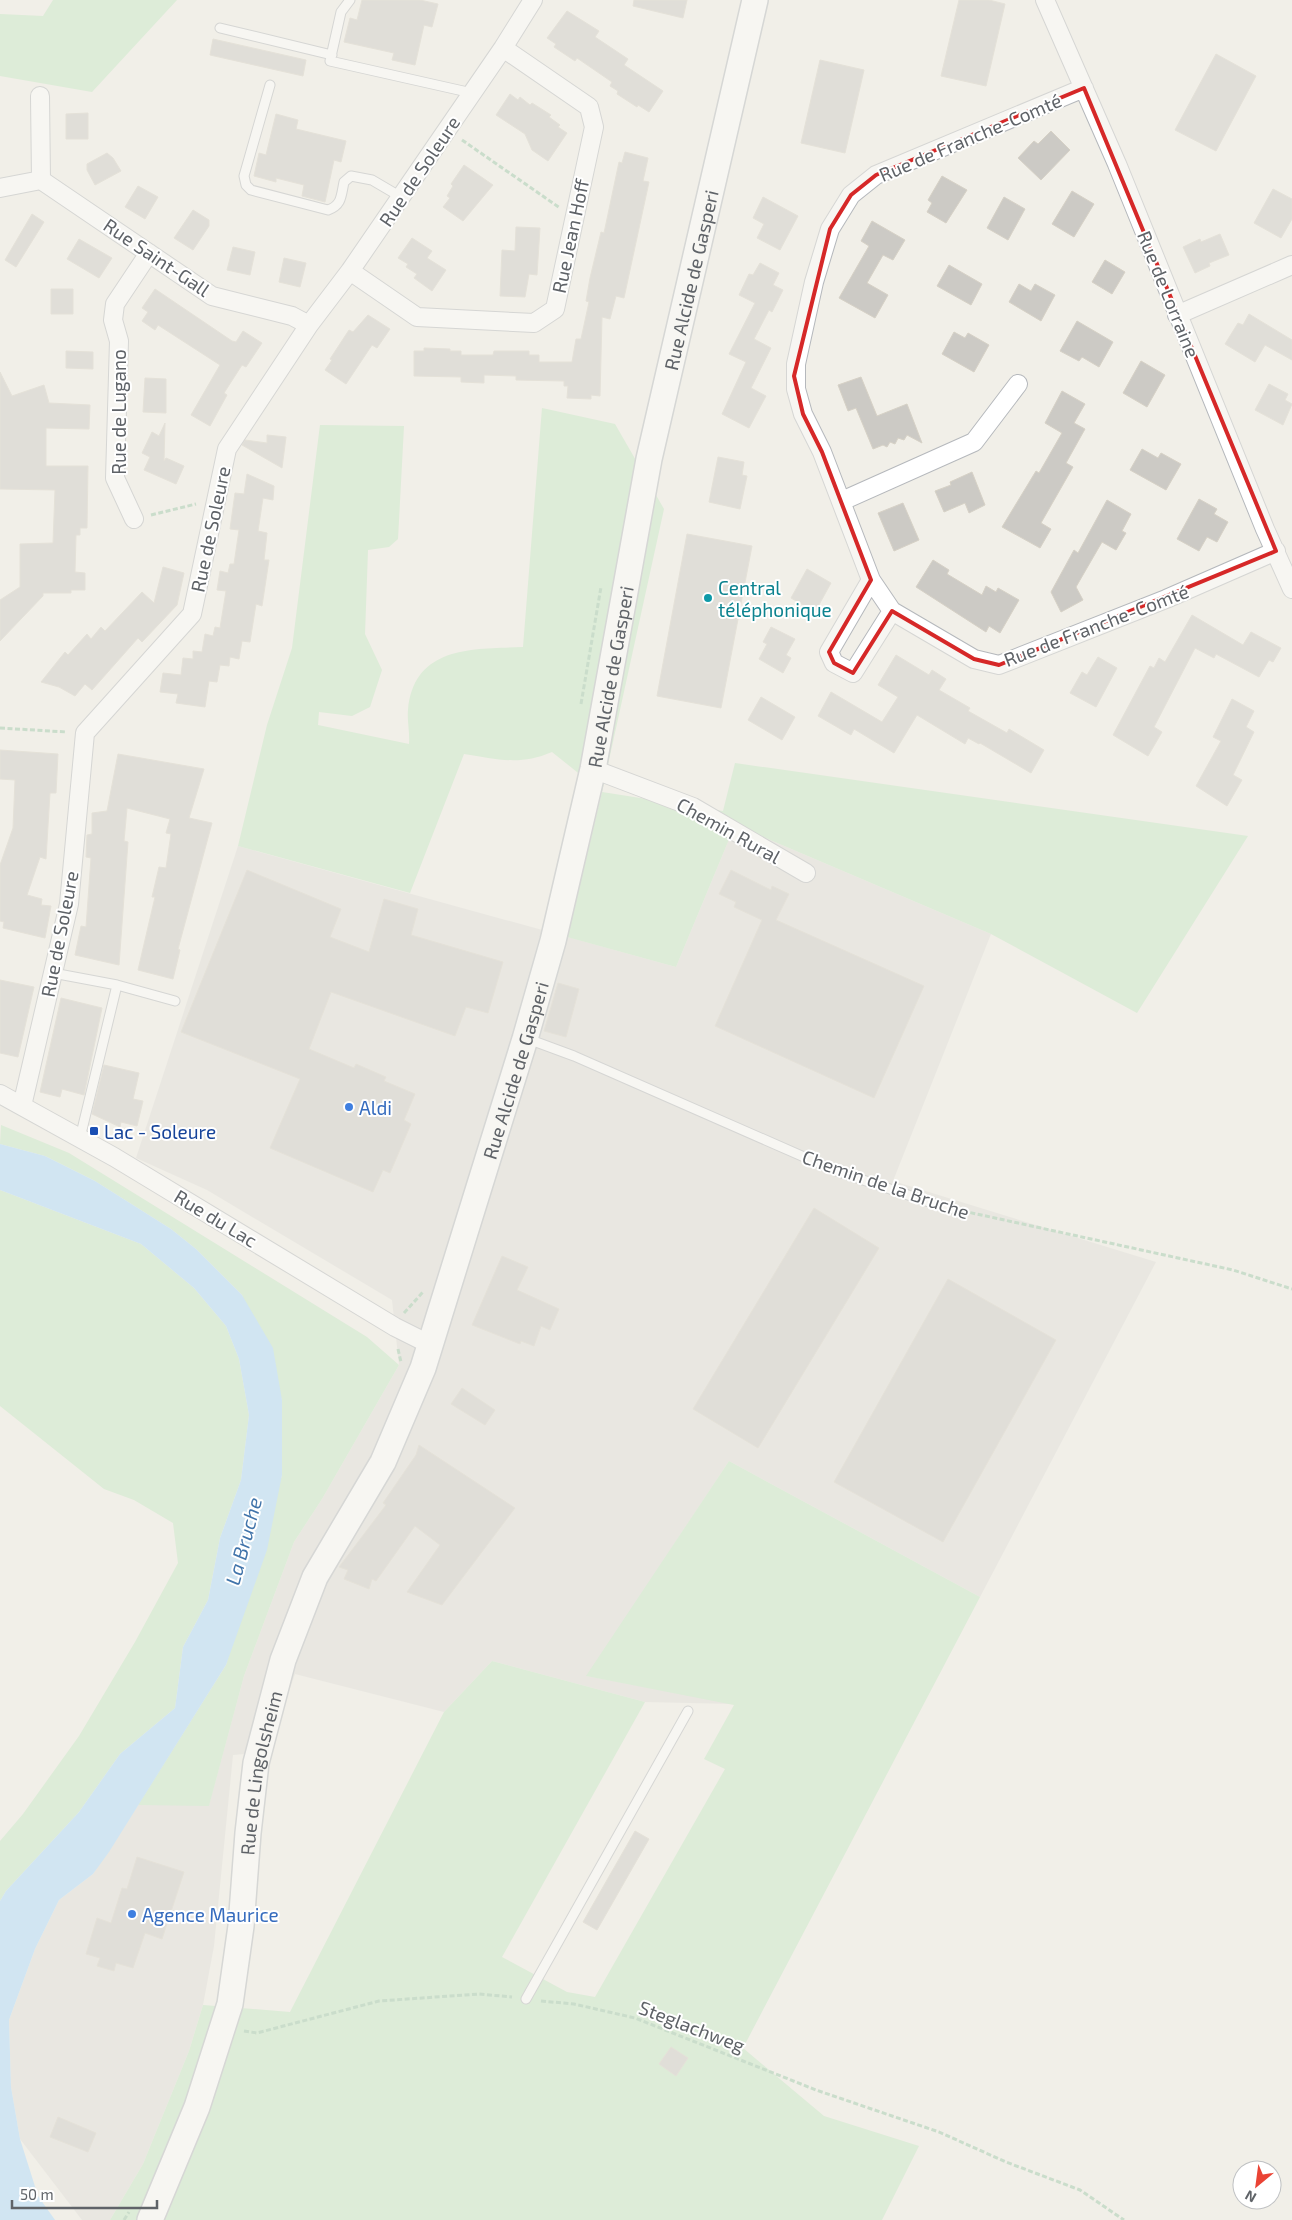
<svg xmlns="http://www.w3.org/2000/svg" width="1292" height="2220" font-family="'Exo 2',sans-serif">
<rect width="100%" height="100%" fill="#f1efe8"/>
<path fill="#e0deda" d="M 735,825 L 991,934 L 893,1181 L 1156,1262 L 980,1597 L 729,1461 L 587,1676 L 734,1704 L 645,1702 L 492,1661 L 444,1712 L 295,1674 L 268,1752 L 233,1755 L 214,1946 L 203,2005 L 189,2051 L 143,2164 L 110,2220 L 82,2220 L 20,2139 L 11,2087 L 9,2020 L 35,1949 L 59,1900 L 93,1874 L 138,1805 L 209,1805 L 244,1676 L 294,1542 L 322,1499 L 399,1365 L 392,1300 L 207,1190 L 136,1158 L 238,846 L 676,967 Z"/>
<path fill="#c5e8c5" d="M 53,0 L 177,0 L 92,92 L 0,76 L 0,14 L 43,16 Z
M 542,408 L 615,424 L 664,509 L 602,792 L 723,811 L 735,763 L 1248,836 L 1137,1013 L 991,934 L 735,825 L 676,967 L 567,937 L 602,792 L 552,752 C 519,766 498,759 464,754 L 410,893 L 238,846 L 267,725 L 292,648 L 320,425 L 404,426 L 398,539 L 389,547 L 368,550 L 365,634 L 382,670 L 370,707 L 352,716 L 319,712 L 318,725 L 409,744 C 410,733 407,721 408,710 C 414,645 474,649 523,647 Z
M 1,1125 L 69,1153 L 367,1337 L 399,1365 L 322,1499 L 294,1542 L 244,1676 L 209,1806 L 138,1805 L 226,1665 L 282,1475 L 282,1400 L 242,1295 L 196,1249 L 171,1229 L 95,1181 L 45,1156 L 0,1144 Z
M 0,1190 L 141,1244 L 194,1288 L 226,1326 L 239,1359 L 249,1415 L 241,1480 L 220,1538 L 208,1600 L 183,1647 L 175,1708 L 120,1754 L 79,1812 L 6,1891 L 0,1901 L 0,1841 L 23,1814 L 79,1736 L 135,1642 L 178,1563 L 173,1523 L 134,1500 L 104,1489 L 0,1406 Z
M 729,1461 L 980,1597 L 743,2048 L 824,2116 L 919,2146 L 882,2220 L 110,2220 L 143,2164 L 189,2051 L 203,2005 L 290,2012 L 444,1712 L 492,1661 L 645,1702 L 502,1957 L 567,1992 L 595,1997 L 725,1769 L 704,1759 L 734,1705 L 586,1676 Z"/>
<path fill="#aadaff" d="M 0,1144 L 45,1156 L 95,1181 L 171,1229 L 196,1249 L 242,1295 L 273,1348 L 282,1400 L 282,1475 L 267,1550 L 226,1665 L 109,1852 L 93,1874 L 59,1900 L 35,1949 L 9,2020 L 11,2087 L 20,2139 L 38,2196 L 55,2220 L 0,2220 L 0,1901 L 6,1891 L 79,1812 L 120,1754 L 175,1708 L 183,1647 L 208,1600 L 220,1538 L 241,1480 L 249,1415 L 239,1359 L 226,1326 L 194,1288 L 141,1244 L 0,1190 Z"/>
<path fill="#cccac5" stroke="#d6d1c6" d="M 362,0 L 420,0 L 438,4 L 432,27 L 424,25 L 415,65 L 392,60 L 394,53 L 344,42 L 350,18 L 357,20 Z
M 634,0 L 687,0 L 683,18 L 633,6 Z
M 959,0 L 989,0 L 1005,4 L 986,86 L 941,76 Z
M 567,11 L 599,31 L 595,37 L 628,59 L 624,65 L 663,91 L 649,112 L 638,105 L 637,107 L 617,94 L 618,91 L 610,86 L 612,82 L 577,58 L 575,61 L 554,47 L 556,44 L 547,38 Z
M 213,39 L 306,60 L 303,76 L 210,55 Z
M 1216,54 L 1256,76 L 1216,151 L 1175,130 Z
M 820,60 L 864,70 L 845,153 L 801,143 Z
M 510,94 L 518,100 L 520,97 L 530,105 L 532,103 L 551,115 L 549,117 L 560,125 L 558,127 L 567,133 L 548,161 L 532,150 L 525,134 L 496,115 Z
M 88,113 L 88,139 L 66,139 L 66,114 Z
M 276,114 L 298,120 L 296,129 L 346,141 L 341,162 L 334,160 L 325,202 L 302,196 L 304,185 L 276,178 L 276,182 L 254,176 L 259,153 L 266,155 Z
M 1051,131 L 1070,150 L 1041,180 L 1018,158 L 1034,141 L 1038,144 Z
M 625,152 L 648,158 L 643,181 L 649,182 L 624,298 L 616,296 L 610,319 L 602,317 L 600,396 L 591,395 L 591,399 L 567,398 L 568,386 L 564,386 L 564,381 L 516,380 L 516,376 L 484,375 L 484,383 L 461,382 L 461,377 L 414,376 L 414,351 L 424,351 L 424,348 L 450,349 L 450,351 L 461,351 L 461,355 L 493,355 L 494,351 L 529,351 L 529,355 L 539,355 L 539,362 L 572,362 L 576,339 L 581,339 L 589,302 L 586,301 L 590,278 L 601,232 L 604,233 L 619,162 L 622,163 Z
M 107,153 L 113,158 L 121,171 L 95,185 L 87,170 L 87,164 Z
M 464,165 L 493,185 L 463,221 L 443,207 L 450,198 L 447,196 L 453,186 L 451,184 Z
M 942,176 L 967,190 L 946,223 L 927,212 L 932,203 L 928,200 Z
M 138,186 L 158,197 L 145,219 L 125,207 Z
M 1273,189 L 1292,199 L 1292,219 L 1281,238 L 1254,223 Z
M 1072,191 L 1094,204 L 1074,237 L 1052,224 Z
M 763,197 L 798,216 L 780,250 L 757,238 L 764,224 L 753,218 Z
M 1004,197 L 1025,209 L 1008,240 L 987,228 Z
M 193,210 L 209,220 L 209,226 L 193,250 L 174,238 Z
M 32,214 L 44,222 L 16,267 L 5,260 Z
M 872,221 L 905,240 L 893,260 L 883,255 L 867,283 L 888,295 L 875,318 L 839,298 L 869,246 L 861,241 Z
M 516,227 L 540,228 L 537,275 L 529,274 L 525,297 L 500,296 L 502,250 L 515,251 Z
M 1220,234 L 1229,255 L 1209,263 L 1210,266 L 1195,273 L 1183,247 L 1200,239 L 1201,242 Z
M 412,238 L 432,251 L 427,258 L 446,270 L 432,291 L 414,278 L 417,274 L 406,267 L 408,264 L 398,258 Z
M 79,239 L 112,258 L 99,278 L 67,259 Z
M 233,247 L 255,252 L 250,275 L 227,270 Z
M 284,258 L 306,263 L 300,287 L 279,282 Z
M 1105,260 L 1125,272 L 1112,294 L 1092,282 Z
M 760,263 L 779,273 L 773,285 L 783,290 L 772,312 L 769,310 L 754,339 L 771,348 L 751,388 L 766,396 L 749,428 L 722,414 L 746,362 L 729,354 L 755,303 L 739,295 L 749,274 L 753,275 Z
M 949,265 L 982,284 L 971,305 L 937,286 Z
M 1019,284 L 1031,291 L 1035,284 L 1055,295 L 1041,321 L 1009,302 Z
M 51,289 L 73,289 L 73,314 L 51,314 Z
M 155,289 L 232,341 L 236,342 L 243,331 L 262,343 L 246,367 L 242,365 L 224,393 L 227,395 L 210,426 L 191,415 L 220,365 L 158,325 L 155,330 L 142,321 L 148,312 L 142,308 Z
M 1249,314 L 1292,340 L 1292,360 L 1265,345 L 1255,362 L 1225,344 L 1238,323 L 1243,325 Z
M 368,315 L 390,329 L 377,348 L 372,345 L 346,384 L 325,370 L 332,360 L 330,359 L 349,330 L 353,332 Z
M 1077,321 L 1113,342 L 1099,367 L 1082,357 L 1079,361 L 1060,351 Z
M 954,332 L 965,338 L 968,333 L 989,345 L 974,372 L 942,354 Z
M 66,351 L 93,352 L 93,369 L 66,368 Z
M 1141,361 L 1165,375 L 1147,407 L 1123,393 Z
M 0,372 L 12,396 L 44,385 L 49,403 L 90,405 L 89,429 L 46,428 L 46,466 L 88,466 L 87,528 L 80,528 L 80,535 L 76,535 L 75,572 L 85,573 L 85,590 L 71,590 L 71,593 L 43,593 L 43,596 L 0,641 L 0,600 L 20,587 L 20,544 L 53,543 L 55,490 L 0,489 Z
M 861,377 L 877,416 L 907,404 L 922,443 L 907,435 L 904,440 L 898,438 L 895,444 L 890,442 L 887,447 L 883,445 L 873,449 L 856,408 L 848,411 L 838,385 Z
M 145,378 L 166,379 L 166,413 L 143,412 Z
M 1269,384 L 1288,394 L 1285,400 L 1292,404 L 1283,425 L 1255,410 Z
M 1062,391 L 1085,404 L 1074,423 L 1085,429 L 1066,463 L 1073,467 L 1041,523 L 1051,529 L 1040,548 L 1002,527 L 1036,471 L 1039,473 L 1062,433 L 1045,423 Z
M 165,423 L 164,461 L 166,458 L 184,466 L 176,484 L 144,470 L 150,457 L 142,453 L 152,432 L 159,436 Z
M 267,435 L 286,437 L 282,468 L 242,445 L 245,440 L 267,443 Z
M 1142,449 L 1158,458 L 1161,453 L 1181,464 L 1166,490 L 1130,470 Z
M 718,457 L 744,462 L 742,475 L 747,476 L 740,509 L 709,502 Z
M 972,472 L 985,505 L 969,513 L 965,503 L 944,512 L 935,491 L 951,485 L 950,482 Z
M 247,474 L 274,486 L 273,500 L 263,498 L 258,531 L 267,533 L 264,560 L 269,560 L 262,606 L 256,604 L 250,642 L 242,641 L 239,659 L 230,657 L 229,666 L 220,665 L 217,682 L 209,681 L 205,707 L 176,703 L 178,694 L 160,692 L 163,673 L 181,675 L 183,658 L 193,659 L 193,651 L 202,652 L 205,634 L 213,636 L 215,627 L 220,628 L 226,591 L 217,590 L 220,571 L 228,573 L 230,564 L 234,564 L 239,530 L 230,529 L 235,493 L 244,494 Z
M 1199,499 L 1217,509 L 1214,514 L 1228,522 L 1217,542 L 1207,537 L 1199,551 L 1177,539 Z
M 1107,500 L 1131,514 L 1122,531 L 1126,533 L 1116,550 L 1102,542 L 1076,587 L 1083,600 L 1061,612 L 1051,592 L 1074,550 L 1078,553 Z
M 903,503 L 919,540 L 894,551 L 878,513 Z
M 687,534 L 752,546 L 721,708 L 657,696 Z
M 933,560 L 949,570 L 947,574 L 982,595 L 986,586 L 996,592 L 998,588 L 1019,600 L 1000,633 L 989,626 L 986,632 L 916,587 Z
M 163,567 L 184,573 L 177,605 L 142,642 L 138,638 L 92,690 L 85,684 L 75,696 L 59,687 L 41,682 L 65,652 L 68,655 L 87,634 L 91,639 L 101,627 L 105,631 L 142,592 L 154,603 Z
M 807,569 L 831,583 L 815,612 L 791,598 Z
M 1192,615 L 1243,645 L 1251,632 L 1281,648 L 1273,662 L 1269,660 L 1259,677 L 1216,654 L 1214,658 L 1195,648 L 1154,727 L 1162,732 L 1148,756 L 1113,735 L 1150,666 L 1154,668 L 1159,658 L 1165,662 Z
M 771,627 L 795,639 L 786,655 L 791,658 L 783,673 L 759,659 L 767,644 L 763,642 Z
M 896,655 L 929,675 L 932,670 L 946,679 L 939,690 L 970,708 L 968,711 L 1007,733 L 1009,729 L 1044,750 L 1031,773 L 980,743 L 979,744 L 968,738 L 965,744 L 917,715 L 894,753 L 854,729 L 851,735 L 818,716 L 831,692 L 882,722 L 898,697 L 878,685 Z
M 1098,657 L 1117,668 L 1096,707 L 1070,693 L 1082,672 L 1087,675 Z
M 761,697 L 795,717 L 782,740 L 748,720 Z
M 1232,699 L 1254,711 L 1246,727 L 1254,732 L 1233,775 L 1242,780 L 1227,806 L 1196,786 L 1221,741 L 1213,737 Z
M 0,750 L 58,754 L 56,793 L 50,793 L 46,859 L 40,857 L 27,895 L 42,899 L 41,905 L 51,906 L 45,938 L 3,928 L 4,922 L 0,921 L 0,865 L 13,828 L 15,780 L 0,779 Z
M 118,754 L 204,769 L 189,818 L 212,823 L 178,949 L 180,950 L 173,979 L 138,970 L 155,897 L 152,897 L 159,867 L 166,868 L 171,834 L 166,833 L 170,819 L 127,808 L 124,841 L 128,842 L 119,965 L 75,955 L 81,926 L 86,927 L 91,858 L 86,857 L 87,835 L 92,834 L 92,813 L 107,811 Z
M 247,870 L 341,909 L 330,937 L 369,952 L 384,899 L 418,909 L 411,935 L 503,962 L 488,1013 L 466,1007 L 455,1036 L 331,992 L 309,1049 L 354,1068 L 356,1064 L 386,1077 L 384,1081 L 415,1094 L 404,1120 L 411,1124 L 390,1173 L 383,1170 L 373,1192 L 270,1148 L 300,1079 L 181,1032 Z
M 731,870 L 771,890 L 772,886 L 789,894 L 776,920 L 924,986 L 874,1098 L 715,1026 L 762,920 L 734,907 L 736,902 L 719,894 Z
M 0,980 L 34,987 L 18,1057 L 0,1053 Z
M 558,983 L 579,989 L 566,1037 L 544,1031 Z
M 61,998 L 102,1008 L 84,1095 L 62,1089 L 60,1097 L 40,1092 Z
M 104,1065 L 139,1073 L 133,1099 L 143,1101 L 137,1126 L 121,1122 L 120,1127 L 92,1114 Z
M 814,1208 L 879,1248 L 758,1448 L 693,1409 Z
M 502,1256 L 528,1267 L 517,1290 L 559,1309 L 550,1330 L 541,1326 L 534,1346 L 521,1341 L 520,1344 L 472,1325 Z
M 948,1279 L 1056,1340 L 943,1542 L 834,1482 Z
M 462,1388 L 495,1410 L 485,1425 L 451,1404 Z
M 419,1445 L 515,1508 L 442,1605 L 407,1592 L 440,1545 L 415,1526 L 376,1581 L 372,1579 L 369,1589 L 344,1579 L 348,1570 L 339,1567 L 386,1505 L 383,1503 L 416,1455 Z
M 635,1831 L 649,1839 L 597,1930 L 583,1922 Z
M 137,1857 L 184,1872 L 162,1939 L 145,1933 L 133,1968 L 116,1963 L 114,1971 L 97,1966 L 100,1958 L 86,1954 L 97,1918 L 111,1923 L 122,1888 L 127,1889 Z
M 671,2047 L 688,2058 L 676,2076 L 659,2064 Z
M 58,2117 L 96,2133 L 88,2152 L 50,2137 Z"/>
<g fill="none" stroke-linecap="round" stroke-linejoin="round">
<defs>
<path id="lane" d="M 350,0 L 341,12 L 330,61 L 472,93
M 220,28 L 332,55
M 270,85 L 244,176 L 246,185 L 251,190 L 328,210 C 342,205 341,196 344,182 L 351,176 L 372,180 L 401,197
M 53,973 L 117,985 L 175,1001
M 528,1039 L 574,1056 L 836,1171 L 950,1209
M 80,1138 L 117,985
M 526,1999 L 688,1711"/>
<path id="street" d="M 1045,0 L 1117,164 L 1265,529 L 1292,589
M 1084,88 L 876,175 L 851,195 L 830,229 L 814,282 L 796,364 L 796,389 L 803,414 L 822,452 L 871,580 L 892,611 L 974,659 L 999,665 L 1166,599 L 1276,551
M 40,96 L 41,180
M 0,188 L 41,180 L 212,296 L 292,316 L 309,325
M 350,271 L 417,317 L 534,323 L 555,309 L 594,127 L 589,107 L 503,48
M 1177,315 L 1292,265
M 842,501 L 974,442 L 1018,384
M 134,519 L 115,478 L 119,341 L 113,320 L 115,304 L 149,253
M 871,580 L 829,652 L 834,663 L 853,673 L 892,611
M 593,769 L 693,807 L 806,873
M 0,1094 L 114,1157 L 395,1327 L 431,1345
M 22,1106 L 69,904 L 85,733 L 192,614 L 227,449 L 309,325 L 350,271 L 503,48 L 533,0"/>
<g id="secondary">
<path id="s1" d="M 150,2220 L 197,2107 L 230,2004 L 241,1926 L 248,1833 L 256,1763 L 283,1660 L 315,1577 L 383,1462 L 423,1368 L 525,1039 L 553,941 L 593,769 L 649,459 L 755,0"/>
</g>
</defs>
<use href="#lane" stroke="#b5b8bc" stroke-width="11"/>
<use href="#street" stroke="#b5b8bc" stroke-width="20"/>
<use href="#secondary" stroke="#b6babf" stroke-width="28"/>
<path stroke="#9cc7a9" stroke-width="3" stroke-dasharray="5 2.5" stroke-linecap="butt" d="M 462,140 L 560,208
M 151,515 L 196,504
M 581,704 L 601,587
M 0,728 L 67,732
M 963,1211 L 1233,1270 L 1292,1289
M 404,1313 L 423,1292
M 398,1349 L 401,1362
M 541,2001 L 574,2004 L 635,2018 L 816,2090 L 939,2132 L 1006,2162 L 1080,2190 L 1124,2220
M 244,2031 L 257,2033 L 379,2001 L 479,1994 L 512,1997
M 124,2220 L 129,2212"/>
<use href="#lane" stroke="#fff" stroke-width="9"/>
<use href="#street" stroke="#fff" stroke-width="18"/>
<use href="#secondary" stroke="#fff" stroke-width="25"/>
</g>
<path d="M0 0H1292V2220H0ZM 1084,88 L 1276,551 L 999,665 L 974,659 L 892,611 L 853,673 L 834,663 L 829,652 L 871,580 L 822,452 L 803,414 L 794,376 L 830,229 L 851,195 L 876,175 Z" fill="#f1efe8" fill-opacity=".55" fill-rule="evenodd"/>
<path fill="none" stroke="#d62828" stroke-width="4" stroke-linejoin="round" d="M 1084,88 L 1276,551 L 999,665 L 974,659 L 892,611 L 853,673 L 834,663 L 829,652 L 871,580 L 822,452 L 803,414 L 794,376 L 830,229 L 851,195 L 876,175 Z"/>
<circle fill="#0f9aa8" stroke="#fff" stroke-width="2" cx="708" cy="598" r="5"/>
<g fill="#3f7fe0" stroke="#fff" stroke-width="2">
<circle cx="349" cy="1107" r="5"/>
<circle cx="132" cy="1914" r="5"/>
</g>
<rect fill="#1a4fb4" stroke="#fff" stroke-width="2" x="89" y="1126" width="10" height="10" rx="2.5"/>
<g text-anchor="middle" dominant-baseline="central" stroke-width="4" stroke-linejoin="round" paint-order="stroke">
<g font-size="19" fill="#5f6368" stroke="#fff">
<text transform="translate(970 137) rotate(-23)">Rue de Franche-Comté</text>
<text transform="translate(419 171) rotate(-56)">Rue de Soleure</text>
<text transform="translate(570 236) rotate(-78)">Rue Jean Hoff</text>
<text transform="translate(157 257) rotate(34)">Rue Saint-Gall</text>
<text stroke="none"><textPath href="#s1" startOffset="2026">Rue Alcide de Gasperi</textPath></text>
<text transform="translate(1169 294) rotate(68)">Rue de Lorraine</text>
<text transform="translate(118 412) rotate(-90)">Rue de Lugano</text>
<text transform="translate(210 529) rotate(-78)">Rue de Soleure</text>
<text transform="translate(1096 625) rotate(-21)">Rue de Franche-Comté</text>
<text stroke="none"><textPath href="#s1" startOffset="1621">Rue Alcide de Gasperi</textPath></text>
<text transform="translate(729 830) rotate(29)">Chemin Rural</text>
<text transform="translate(59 934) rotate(-79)">Rue de Soleure</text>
<text stroke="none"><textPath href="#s1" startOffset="1216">Rue Alcide de Gasperi</textPath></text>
<text transform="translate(886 1184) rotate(19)">Chemin de la Bruche</text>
<text transform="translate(216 1218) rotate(31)">Rue du Lac</text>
<text stroke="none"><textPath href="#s1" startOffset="464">Rue de Lingolsheim</textPath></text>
<text transform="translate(692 2026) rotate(21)">Steglachweg</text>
</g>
<g font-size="19" fill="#0d838f" stroke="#fff" text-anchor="start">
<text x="718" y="587">Central<tspan x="718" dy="22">téléphonique</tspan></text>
</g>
<g font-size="19" fill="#366cbe" stroke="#fff" text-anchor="start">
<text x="359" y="1107">Aldi</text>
<text x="142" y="1914">Agence Maurice</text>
</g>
<g font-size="19" fill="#164399" stroke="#fff" text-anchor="start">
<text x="104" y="1131">Lac - Soleure</text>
</g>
<g font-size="20" font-style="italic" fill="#4174aa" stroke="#fff">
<text transform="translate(243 1541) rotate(-75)">La Bruche</text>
</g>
</g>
<g transform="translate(1257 2185) rotate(209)"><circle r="24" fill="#ffffff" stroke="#bfc1c3"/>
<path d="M0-4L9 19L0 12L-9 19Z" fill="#ea4335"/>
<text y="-8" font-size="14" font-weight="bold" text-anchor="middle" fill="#5f6368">N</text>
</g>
<path d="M12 2200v8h145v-8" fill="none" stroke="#5f6368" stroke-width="2.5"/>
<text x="20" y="2200" font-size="15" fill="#5f6368" stroke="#ffffff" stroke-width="4" paint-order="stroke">50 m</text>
</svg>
